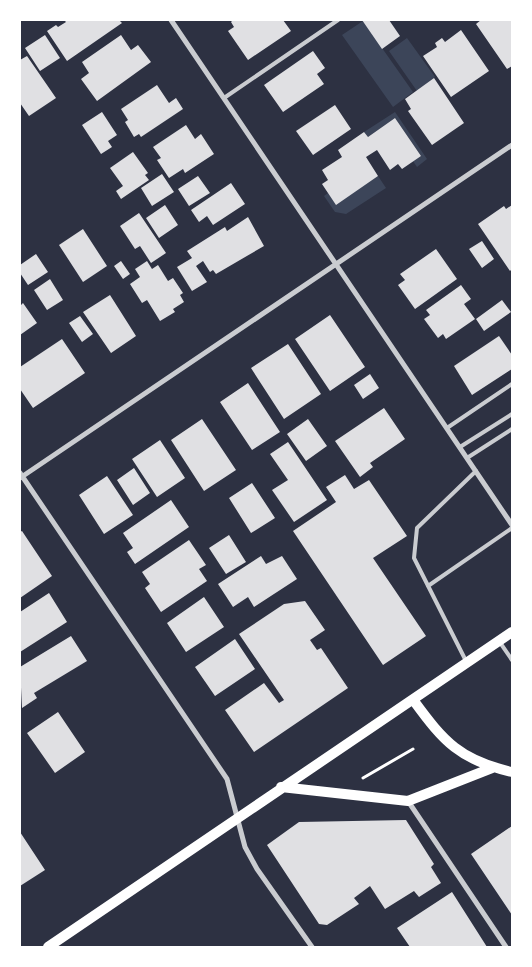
<svg xmlns="http://www.w3.org/2000/svg" width="532" height="967" font-family="'Varela Round',sans-serif">
<rect width="100%" height="100%" fill="#2d3142"/>
<path fill="#3c4559" d="M 363,21 L 413,92 L 393,107 L 342,35 Z
M 407,38 L 435,77 L 417,91 L 389,51 Z
M 395,112 L 427,159 L 417,167 L 413,161 L 421,156 L 395,118 L 368,137 L 364,132 Z
M 378,176 L 386,188 L 346,214 L 335,212 L 324,196 L 328,193 L 336,204 Z"/>
<path fill="#e0e0e3" d="M 64,20 L 119,20 L 122,23 L 67,61 L 47,31 L 56,25 L 58,27 L 66,22 Z
M 233,20 L 283,20 L 291,31 L 248,60 L 228,31 L 234,27 L 231,22 Z
M 362,20 L 389,20 L 400,36 L 382,49 Z
M 481,20 L 512,20 L 512,66 L 507,69 L 476,24 Z
M 461,30 L 489,71 L 451,97 L 423,56 L 437,47 L 435,43 L 442,38 L 445,42 Z
M 45,35 L 60,58 L 40,71 L 25,48 Z
M 121,35 L 131,50 L 138,45 L 151,62 L 97,101 L 81,79 L 89,73 L 82,62 Z
M 313,51 L 325,68 L 317,74 L 324,84 L 283,112 L 264,85 Z
M 27,56 L 56,98 L 29,116 L 20,103 L 20,60 Z
M 434,78 L 464,123 L 432,145 L 408,111 L 411,109 L 405,99 Z
M 157,85 L 169,103 L 176,98 L 183,109 L 141,137 L 139,134 L 134,137 L 125,122 L 128,120 L 121,109 Z
M 335,105 L 351,129 L 313,155 L 296,131 Z
M 102,112 L 117,135 L 108,141 L 112,147 L 101,154 L 82,125 Z
M 395,118 L 421,156 L 402,169 L 398,164 L 390,170 L 377,150 L 366,157 L 378,176 L 336,205 L 322,184 L 328,180 L 322,170 L 342,157 L 338,150 L 364,132 L 368,137 Z
M 186,125 L 195,139 L 201,134 L 214,154 L 185,173 L 183,169 L 169,178 L 157,160 L 161,158 L 153,147 Z
M 133,152 L 148,173 L 145,175 L 149,180 L 121,199 L 116,191 L 123,186 L 110,168 Z
M 162,174 L 174,192 L 152,206 L 141,188 Z
M 198,176 L 210,193 L 189,206 L 178,189 Z
M 231,183 L 245,204 L 213,225 L 207,216 L 199,222 L 191,210 Z
M 165,205 L 178,225 L 159,238 L 146,218 Z
M 512,205 L 512,269 L 510,271 L 478,224 L 504,206 L 506,209 Z
M 139,213 L 166,253 L 151,263 L 140,246 L 135,249 L 120,226 Z
M 248,217 L 264,246 L 216,274 L 213,270 L 210,272 L 203,261 L 196,266 L 207,282 L 192,291 L 177,267 L 192,258 L 187,251 L 225,227 L 227,231 Z
M 83,229 L 107,266 L 83,282 L 59,245 Z
M 482,241 L 494,259 L 482,268 L 469,249 Z
M 436,249 L 457,279 L 415,309 L 398,285 L 405,280 L 400,274 Z
M 36,254 L 48,272 L 28,285 L 20,273 L 20,265 Z
M 121,261 L 130,274 L 123,279 L 114,266 Z
M 147,261 L 152,269 L 158,265 L 168,281 L 173,278 L 183,293 L 180,295 L 184,302 L 173,309 L 175,312 L 160,321 L 147,300 L 142,303 L 130,284 L 140,277 L 135,269 Z
M 50,279 L 63,300 L 47,310 L 34,290 Z
M 461,285 L 471,299 L 464,304 L 475,319 L 446,339 L 443,334 L 438,338 L 424,319 L 430,315 L 426,310 Z
M 110,295 L 136,336 L 111,353 L 83,312 Z
M 502,300 L 511,312 L 484,331 L 476,319 Z
M 23,303 L 37,323 L 20,335 L 20,306 Z
M 330,315 L 365,367 L 330,391 L 295,339 Z
M 80,316 L 93,334 L 82,342 L 69,323 Z
M 499,336 L 512,355 L 512,369 L 472,395 L 454,366 Z
M 62,339 L 85,373 L 33,408 L 20,389 L 20,367 Z
M 288,344 L 321,394 L 284,419 L 251,368 Z
M 370,374 L 379,388 L 363,399 L 354,385 Z
M 248,383 L 280,432 L 252,450 L 220,402 Z
M 384,408 L 405,439 L 370,463 L 373,467 L 360,477 L 335,441 Z
M 202,419 L 236,470 L 204,491 L 171,440 Z
M 308,419 L 327,446 L 306,461 L 287,434 Z
M 160,440 L 185,478 L 157,497 L 132,459 Z
M 288,442 L 327,500 L 294,522 L 272,490 L 288,480 L 270,454 Z
M 134,468 L 150,493 L 133,505 L 117,480 Z
M 345,475 L 354,489 L 369,480 L 407,536 L 373,558 L 426,636 L 383,665 L 293,531 L 336,502 L 326,487 Z
M 107,476 L 133,515 L 104,534 L 79,495 Z
M 252,483 L 275,518 L 251,533 L 229,498 Z
M 171,500 L 189,527 L 135,564 L 127,552 L 133,548 L 123,533 Z
M 22,531 L 52,576 L 20,598 L 20,532 Z
M 229,535 L 246,562 L 226,574 L 209,548 Z
M 189,540 L 206,565 L 199,569 L 207,581 L 161,612 L 145,588 L 150,584 L 142,572 Z
M 261,556 L 266,564 L 282,556 L 297,579 L 254,607 L 248,597 L 233,607 L 218,584 Z
M 49,593 L 67,622 L 20,652 L 20,612 Z
M 204,597 L 224,627 L 186,652 L 167,623 Z
M 305,601 L 325,630 L 310,640 L 317,650 L 321,648 L 348,688 L 254,752 L 225,710 L 264,683 L 279,703 L 284,700 L 239,634 L 284,604 Z
M 71,636 L 87,661 L 34,693 L 37,698 L 22,708 L 20,667 Z
M 235,639 L 255,669 L 215,696 L 195,667 Z
M 58,712 L 85,752 L 55,773 L 27,733 Z
M 406,820 L 434,864 L 431,867 L 441,883 L 419,897 L 414,891 L 385,909 L 370,886 L 354,898 L 359,904 L 327,925 L 319,924 L 267,845 L 299,822 Z
M 512,826 L 512,915 L 471,854 Z
M 20,832 L 45,870 L 20,886 Z
M 452,892 L 487,947 L 410,947 L 397,928 Z"/>
<g fill="none" stroke-linecap="round" stroke-linejoin="round">
<path stroke="#fff" stroke-width="3" d="M 363,778 L 413,749"/>
<path stroke="#caccd0" stroke-width="4" d="M 224,98 L 338,20
M 447,428 L 512,384
M 460,447 L 512,414
M 467,458 L 512,429
M 428,586 L 512,528
M 499,641 L 512,660
M 466,661 L 414,558 L 417,528 L 476,471"/>
<path stroke="#caccd0" stroke-width="5" d="M 171,20 L 512,525
M 20,473 L 227,779 L 245,847 L 257,869 L 312,947
M 20,478 L 512,145
M 408,801 L 506,947"/>
<path stroke="#fff" stroke-width="10" d="M 414,701 C 444,742 460,760 512,772
M 281,787 L 408,801 L 492,768
M 48,947 L 512,632"/>
</g>
<rect width="532" height="967" fill="none" stroke="#ffffff" stroke-width="42"/>
</svg>
